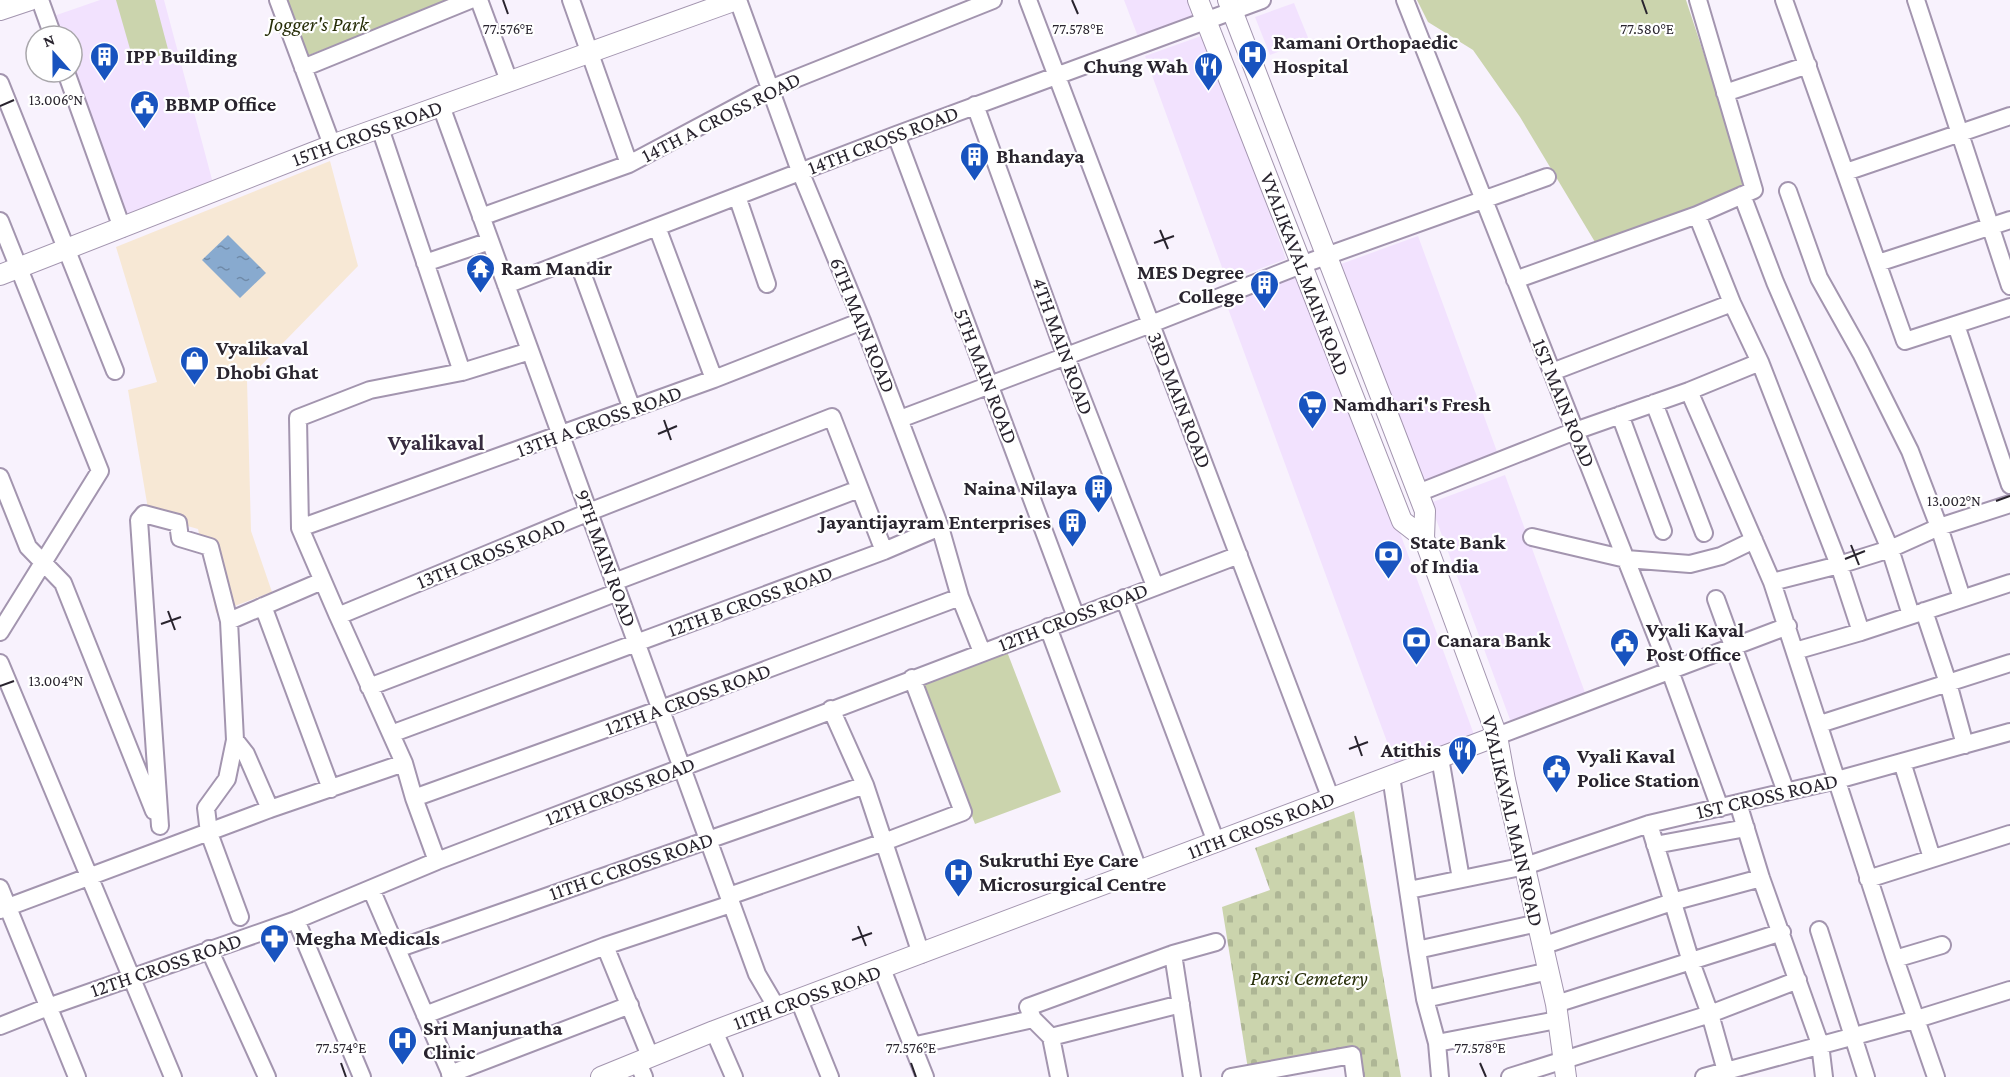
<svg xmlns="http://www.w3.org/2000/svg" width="2010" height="1077" font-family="'Crimson Pro',serif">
<defs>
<pattern id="cemetery-stones" width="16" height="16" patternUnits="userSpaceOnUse" patternTransform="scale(1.5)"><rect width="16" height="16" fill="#cbd4ad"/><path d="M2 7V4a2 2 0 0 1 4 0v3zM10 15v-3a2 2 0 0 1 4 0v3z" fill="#aeb695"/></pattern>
<pattern id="water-ripples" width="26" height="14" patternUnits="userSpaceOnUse" patternTransform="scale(1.5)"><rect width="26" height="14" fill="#88aacf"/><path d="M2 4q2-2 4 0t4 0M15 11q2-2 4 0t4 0" fill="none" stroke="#6f8aa8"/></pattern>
</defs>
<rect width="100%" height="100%" fill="#f8f2fd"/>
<path fill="#f2e2fe" d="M 100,0 L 164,0 L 214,187 L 124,223 L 72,72 L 72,36 L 54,36 L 48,18 Z
M 1124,0 L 1187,0 L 1195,22 L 1140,42 Z
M 1294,3 L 1309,40 L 1270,55 L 1255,17 Z
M 1204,35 L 1286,259 L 1227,281 L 1145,56 Z
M 1418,236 L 1499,457 L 1422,486 L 1341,264 Z
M 1305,274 L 1476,740 L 1397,769 L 1226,303 Z
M 1505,475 L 1587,698 L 1512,725 L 1430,503 Z"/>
<path fill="#f7e8d5" d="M 330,161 L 358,266 L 247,380 L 251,531 L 272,592 L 216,613 L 198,529 L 149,515 L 128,390 L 157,382 L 116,247 Z"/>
<path fill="url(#cemetery-stones)" d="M 1354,811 L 1401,1077 L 1361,1077 L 1356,1051 L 1248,1069 L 1222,907 L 1270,890 L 1255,848 Z"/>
<path fill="#cbd4ad" d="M 116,0 L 155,0 L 169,53 L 134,63 Z
M 282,0 L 450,0 L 304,57 Z
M 1417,0 L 1686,0 L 1748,188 L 1598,247 L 1520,117 L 1473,50 L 1428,22 Z
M 1006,649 L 1061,792 L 975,824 L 921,681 Z"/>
<path fill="url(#water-ripples)" d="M 228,235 L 266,273 L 240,298 L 202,260 Z"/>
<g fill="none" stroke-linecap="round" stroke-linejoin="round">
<defs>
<path id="minor" d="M 40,0 L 53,36
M 278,0 L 332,145
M 479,0 L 509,81
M 571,0 L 629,164
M 738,0 L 800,171 L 862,321 L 940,527 L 960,597 L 982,652
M 1028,0 L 1331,799
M 1405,0 L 1670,671 L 1720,808
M 1784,0 L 1905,341 L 2010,307
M 1916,0 L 2010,286
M 303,68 L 470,0
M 66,72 L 122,228
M 0,83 L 115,371
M 1725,93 L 1808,65
M 975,105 L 1066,357 L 1155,586
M 441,106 L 757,974 L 777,1008
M 380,128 L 462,372
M 896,135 L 1076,617
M 1846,172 L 2010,116
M 1788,191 L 1819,278 L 1861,353 L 1910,451 L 1939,527 L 1962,598
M 1742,195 L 1775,282 L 1890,549 L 1911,615
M 737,196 L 767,284
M 1697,215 L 1754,190 L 1698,0
M 481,217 L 629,164 L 770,89 L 993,0
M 0,221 L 100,471 L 0,632
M 657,227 L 714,379
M 577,259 L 632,409
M 425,263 L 490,241
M 1878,263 L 2010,220
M 1515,280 L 1697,215 L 1732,303 L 1760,362 L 1839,565 L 1861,632
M 506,285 L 896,135 L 1262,0
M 1956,325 L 2010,485
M 1552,372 L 1732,303
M 1689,391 L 1772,582 L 1895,959 L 1936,1077
M 1654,403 L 1704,533
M 1620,415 L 1663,531
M 900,419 L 1151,324 L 1301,265 L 1547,177
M 0,477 L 28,547 L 63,583 L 154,811
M 1418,493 L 1575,431 L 1689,391 L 1760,362
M 300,528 L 714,379 L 862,321
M 1532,537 L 1626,559 L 1690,564 L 1721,556 L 1754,540
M 614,582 L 859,489
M 1772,582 L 1839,565 L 1890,549 L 1939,527 L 2010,504
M 1124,598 L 1216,842
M 1716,599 L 1786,792
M 263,606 L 331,789
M 1924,611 L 1948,683 L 1965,745
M 338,616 L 300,528 L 298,418 L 370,390 L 462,372 L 530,351
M 229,621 L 322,581
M 1048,627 L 1139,872
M 1795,651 L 1861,632 L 2010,583
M 0,663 L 173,1077
M 369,687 L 618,592
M 831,709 L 865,785 L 921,954
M 1820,724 L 2010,663
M 391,734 L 884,551 L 940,527
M 1497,736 L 1788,626
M 235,740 L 246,754 L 270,809
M 1440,758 L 1461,879
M 1902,762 L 1932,858
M 1391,776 L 1417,950 L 1425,999 L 1437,1043 L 1440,1077
M 414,798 L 661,709 L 960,597
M 1738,803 L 1761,878 L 1820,1044 L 1824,1077
M 1649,824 L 1691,962 L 1710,1014 L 1726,1071
M 160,826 L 139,520 L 144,514 L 178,523 L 180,538 L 210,547 L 229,621 L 235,740 L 227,779 L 206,808 L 209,833 L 240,917
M 1655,845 L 1746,828
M 437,861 L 414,798 L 404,763 L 338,616 L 589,512 L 832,417 L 884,551
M 1868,879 L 2010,834
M 0,888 L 77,1077
M 371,889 L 452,1077
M 1409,890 L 1525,866 L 1649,824 L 1837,780 L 2010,732
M 729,896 L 884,842 L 963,812 L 912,678
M 0,910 L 270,809 L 404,763
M 296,920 L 362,1077
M 1819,930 L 1866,1077
M 605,946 L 650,1056
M 1542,946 L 1672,902 L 1761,878
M 209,949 L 267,1077
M 397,949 L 865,785
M 1417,950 L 1538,923
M 1173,954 L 1192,1077
M 1895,959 L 1942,945
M 882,969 L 925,1077
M 1425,999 L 1549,971
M 799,1000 L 830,1077
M 1556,1004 L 1782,932
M 425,1015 L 605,946 L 731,904
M 1033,1019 L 1028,1007 L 1173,954 L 1216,942
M 0,1026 L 48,1007 L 296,920 L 437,861 L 1239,555
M 714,1031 L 734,1077
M 1051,1037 L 1059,1077
M 1437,1043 L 1557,1020
M 912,1046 L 1033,1019 L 1051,1037 L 1181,1004
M 638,1063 L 644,1077
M 450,1074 L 630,1005
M 1231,1077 L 1352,1055 L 1355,1077
M 1510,1077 L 1710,1014 L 1798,980
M 1704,1077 L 1917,1019 L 2010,990"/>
<path id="tertiary" d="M 1198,0 L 1402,521 L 1424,538
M 1228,0 L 1425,511 L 1424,538 L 1497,736 L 1505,780 L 1556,1004 L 1566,1077
M 0,10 L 30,0
M 0,275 L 332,145 L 736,0
M 601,1077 L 714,1031 L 1497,736"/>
</defs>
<use href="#minor" stroke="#a395af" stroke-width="20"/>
<use href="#tertiary" stroke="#a395af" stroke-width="22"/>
<use href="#minor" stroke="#fff" stroke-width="16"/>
<use href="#tertiary" stroke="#fff" stroke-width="20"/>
</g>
<path fill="none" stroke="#29242e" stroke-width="2" d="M 503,0 L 508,14M 1072,0 L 1078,14M 1642,0 L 1647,14M 0,106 L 14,100M 1160,230 L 1168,249M 1154,243 L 1174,236M 664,420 L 671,440M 658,434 L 677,426M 1996,501 L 2010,496M 1851,545 L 1859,565M 1845,559 L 1865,551M 168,611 L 175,630M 161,624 L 181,617M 0,686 L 14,681M 1355,736 L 1362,756M 1349,749 L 1368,742M 858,926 L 866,946M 852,940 L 872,933M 341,1063 L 346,1077M 911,1063 L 916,1077M 1480,1063 L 1486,1077"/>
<defs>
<symbol id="hospital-pin" viewBox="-11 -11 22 30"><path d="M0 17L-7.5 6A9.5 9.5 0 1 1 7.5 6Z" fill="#1853bf" stroke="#fff"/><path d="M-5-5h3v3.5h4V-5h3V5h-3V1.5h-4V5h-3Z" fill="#fff"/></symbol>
<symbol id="building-pin" viewBox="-11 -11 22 30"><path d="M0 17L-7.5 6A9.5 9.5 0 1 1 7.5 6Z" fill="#1853bf" stroke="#fff"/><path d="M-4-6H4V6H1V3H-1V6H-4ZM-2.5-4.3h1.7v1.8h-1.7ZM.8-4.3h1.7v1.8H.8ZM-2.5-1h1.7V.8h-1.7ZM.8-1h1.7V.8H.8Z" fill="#fff"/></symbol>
<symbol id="restaurant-pin" viewBox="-11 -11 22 30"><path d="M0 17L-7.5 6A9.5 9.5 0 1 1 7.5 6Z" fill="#1853bf" stroke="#fff"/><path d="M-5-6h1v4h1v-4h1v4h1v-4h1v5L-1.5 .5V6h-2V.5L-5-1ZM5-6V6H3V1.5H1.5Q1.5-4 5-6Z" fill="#fff"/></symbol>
<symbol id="civic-pin" viewBox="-11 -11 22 30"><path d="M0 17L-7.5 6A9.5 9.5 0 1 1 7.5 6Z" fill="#1853bf" stroke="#fff"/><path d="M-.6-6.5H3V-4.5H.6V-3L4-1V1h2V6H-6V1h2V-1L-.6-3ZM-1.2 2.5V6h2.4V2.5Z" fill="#fff"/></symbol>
<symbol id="temple-pin" viewBox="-11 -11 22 30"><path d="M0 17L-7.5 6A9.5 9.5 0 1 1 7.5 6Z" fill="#1853bf" stroke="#fff"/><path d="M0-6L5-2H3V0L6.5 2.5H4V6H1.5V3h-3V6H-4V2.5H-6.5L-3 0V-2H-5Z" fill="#fff"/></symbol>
<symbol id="shop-pin" viewBox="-11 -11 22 30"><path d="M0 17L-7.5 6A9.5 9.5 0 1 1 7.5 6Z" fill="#1853bf" stroke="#fff"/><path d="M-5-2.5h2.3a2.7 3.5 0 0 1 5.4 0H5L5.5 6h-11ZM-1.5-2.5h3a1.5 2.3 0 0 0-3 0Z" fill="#fff"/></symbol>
<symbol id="supermarket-pin" viewBox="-11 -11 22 30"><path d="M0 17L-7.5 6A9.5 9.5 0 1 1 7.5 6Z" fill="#1853bf" stroke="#fff"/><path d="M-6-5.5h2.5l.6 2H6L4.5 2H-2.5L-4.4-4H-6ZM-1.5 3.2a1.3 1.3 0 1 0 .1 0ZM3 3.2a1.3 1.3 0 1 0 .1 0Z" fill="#fff"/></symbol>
<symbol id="bank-pin" viewBox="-11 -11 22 30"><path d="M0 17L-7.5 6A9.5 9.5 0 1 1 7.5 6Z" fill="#1853bf" stroke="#fff"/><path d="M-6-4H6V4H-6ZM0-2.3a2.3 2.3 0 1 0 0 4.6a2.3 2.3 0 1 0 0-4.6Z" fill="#fff"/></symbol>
<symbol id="pharmacy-pin" viewBox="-11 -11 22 30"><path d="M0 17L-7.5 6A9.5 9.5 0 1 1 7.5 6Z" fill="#1853bf" stroke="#fff"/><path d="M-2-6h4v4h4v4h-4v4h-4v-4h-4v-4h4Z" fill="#fff"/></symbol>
</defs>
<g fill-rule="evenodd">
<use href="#hospital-pin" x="1236" y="38" width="33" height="45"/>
<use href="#building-pin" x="88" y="40" width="33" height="45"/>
<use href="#restaurant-pin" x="1192" y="50" width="33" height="45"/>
<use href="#civic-pin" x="128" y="88" width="33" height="45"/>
<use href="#building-pin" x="958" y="140" width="33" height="45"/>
<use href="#temple-pin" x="464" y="252" width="33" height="45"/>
<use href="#building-pin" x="1248" y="268" width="33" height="45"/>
<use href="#shop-pin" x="178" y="344" width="33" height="45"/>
<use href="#supermarket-pin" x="1296" y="388" width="33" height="45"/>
<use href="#building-pin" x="1082" y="472" width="33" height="45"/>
<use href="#building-pin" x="1056" y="506" width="33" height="45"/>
<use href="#bank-pin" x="1372" y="538" width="33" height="45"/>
<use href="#bank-pin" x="1400" y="624" width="33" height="45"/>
<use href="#civic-pin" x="1608" y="626" width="33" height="45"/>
<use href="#restaurant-pin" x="1446" y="734" width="33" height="45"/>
<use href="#civic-pin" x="1540" y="752" width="33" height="45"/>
<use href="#hospital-pin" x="942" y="856" width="33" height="45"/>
<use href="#pharmacy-pin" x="258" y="922" width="33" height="45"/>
<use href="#hospital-pin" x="386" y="1024" width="33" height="45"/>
</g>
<g text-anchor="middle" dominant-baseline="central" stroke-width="4.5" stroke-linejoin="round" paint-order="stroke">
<g font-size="21" font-style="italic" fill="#272e08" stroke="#fff">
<text x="318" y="24">Jogger's Park</text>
<text x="1309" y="978">Parsi Cemetery</text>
</g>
<g font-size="21" font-weight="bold" fill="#29242e" stroke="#fff" text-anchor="start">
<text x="1273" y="42">Ramani Orthopaedic<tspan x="1273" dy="24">Hospital</tspan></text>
<text x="126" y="56">IPP Building</text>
<text x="1188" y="66" text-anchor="end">Chung Wah</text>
<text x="165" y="104">BBMP Office</text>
<text x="996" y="156">Bhandaya</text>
<text x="501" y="268">Ram Mandir</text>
<text x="1244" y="272" text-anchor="end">MES Degree<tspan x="1244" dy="24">College</tspan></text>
<text x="216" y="348">Vyalikaval<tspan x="216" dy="24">Dhobi Ghat</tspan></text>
<text x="1333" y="404">Namdhari's Fresh</text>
<text x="1077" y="488" text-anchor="end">Naina Nilaya</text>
<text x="1051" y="522" text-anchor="end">Jayantijayram Enterprises</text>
<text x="1410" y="542">State Bank<tspan x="1410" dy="24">of India</tspan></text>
<text x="1646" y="630">Vyali Kaval<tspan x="1646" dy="24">Post Office</tspan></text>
<text x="1437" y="640">Canara Bank</text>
<text x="1441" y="750" text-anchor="end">Atithis</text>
<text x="1577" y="756">Vyali Kaval<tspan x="1577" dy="24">Police Station</tspan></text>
<text x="979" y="860">Sukruthi Eye Care<tspan x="979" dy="24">Microsurgical Centre</tspan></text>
<text x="295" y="938">Megha Medicals</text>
<text x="423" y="1028">Sri Manjunatha<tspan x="423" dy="24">Clinic</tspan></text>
</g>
<g font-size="21" fill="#29242e" stroke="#fff">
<text transform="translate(721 117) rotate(-27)">14TH A CROSS ROAD</text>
<text transform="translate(367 133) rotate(-20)">15TH CROSS ROAD</text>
<text transform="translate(883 140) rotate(-21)">14TH CROSS ROAD</text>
<text transform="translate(1305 274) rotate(69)">VYALIKAVAL MAIN ROAD</text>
<text transform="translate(863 325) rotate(68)">6TH MAIN ROAD</text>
<text transform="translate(1063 346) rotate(70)">4TH MAIN ROAD</text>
<text transform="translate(986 376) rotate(69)">5TH MAIN ROAD</text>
<text transform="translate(1180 400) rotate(69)">3RD MAIN ROAD</text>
<text transform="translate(1564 403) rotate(68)">1ST MAIN ROAD</text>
<text transform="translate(599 421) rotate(-20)">13TH A CROSS ROAD</text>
<text transform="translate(491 553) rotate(-22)">13TH CROSS ROAD</text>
<text transform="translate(606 558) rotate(70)">9TH MAIN ROAD</text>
<text transform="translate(750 601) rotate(-20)">12TH B CROSS ROAD</text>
<text transform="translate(1073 617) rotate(-21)">12TH CROSS ROAD</text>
<text transform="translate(688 699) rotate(-20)">12TH A CROSS ROAD</text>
<text transform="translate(620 791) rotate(-21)">12TH CROSS ROAD</text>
<text transform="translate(1767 796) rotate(-13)">1ST CROSS ROAD</text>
<text transform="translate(1513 821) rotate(77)">VYALIKAVAL MAIN ROAD</text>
<text transform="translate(1261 825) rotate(-21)">11TH CROSS ROAD</text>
<text transform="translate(631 866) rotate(-19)">11TH C CROSS ROAD</text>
<text transform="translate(166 965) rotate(-19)">12TH CROSS ROAD</text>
<text transform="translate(807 997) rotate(-20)">11TH CROSS ROAD</text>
</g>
<g font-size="22" font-weight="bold" fill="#372b40" stroke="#fff">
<text x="436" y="442">Vyalikaval</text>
</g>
</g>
<g font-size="15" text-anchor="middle" fill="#29242e" stroke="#fff" stroke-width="4.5" stroke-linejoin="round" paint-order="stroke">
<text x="508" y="34">77.576°E</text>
<text x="1078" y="34">77.578°E</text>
<text x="1647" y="34">77.580°E</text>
<text x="56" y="105">13.006°N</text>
<text x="1954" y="506">13.002°N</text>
<text x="56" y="686">13.004°N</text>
<text x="341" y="1053">77.574°E</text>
<text x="911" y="1053">77.576°E</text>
<text x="1480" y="1053">77.578°E</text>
</g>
<g transform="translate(54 54) rotate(339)"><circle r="28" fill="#ffffff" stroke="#a9a7ab" stroke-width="1.5"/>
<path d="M0-4.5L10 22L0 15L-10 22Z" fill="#1853bf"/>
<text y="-9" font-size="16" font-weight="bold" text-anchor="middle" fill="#29242e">N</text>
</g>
</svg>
